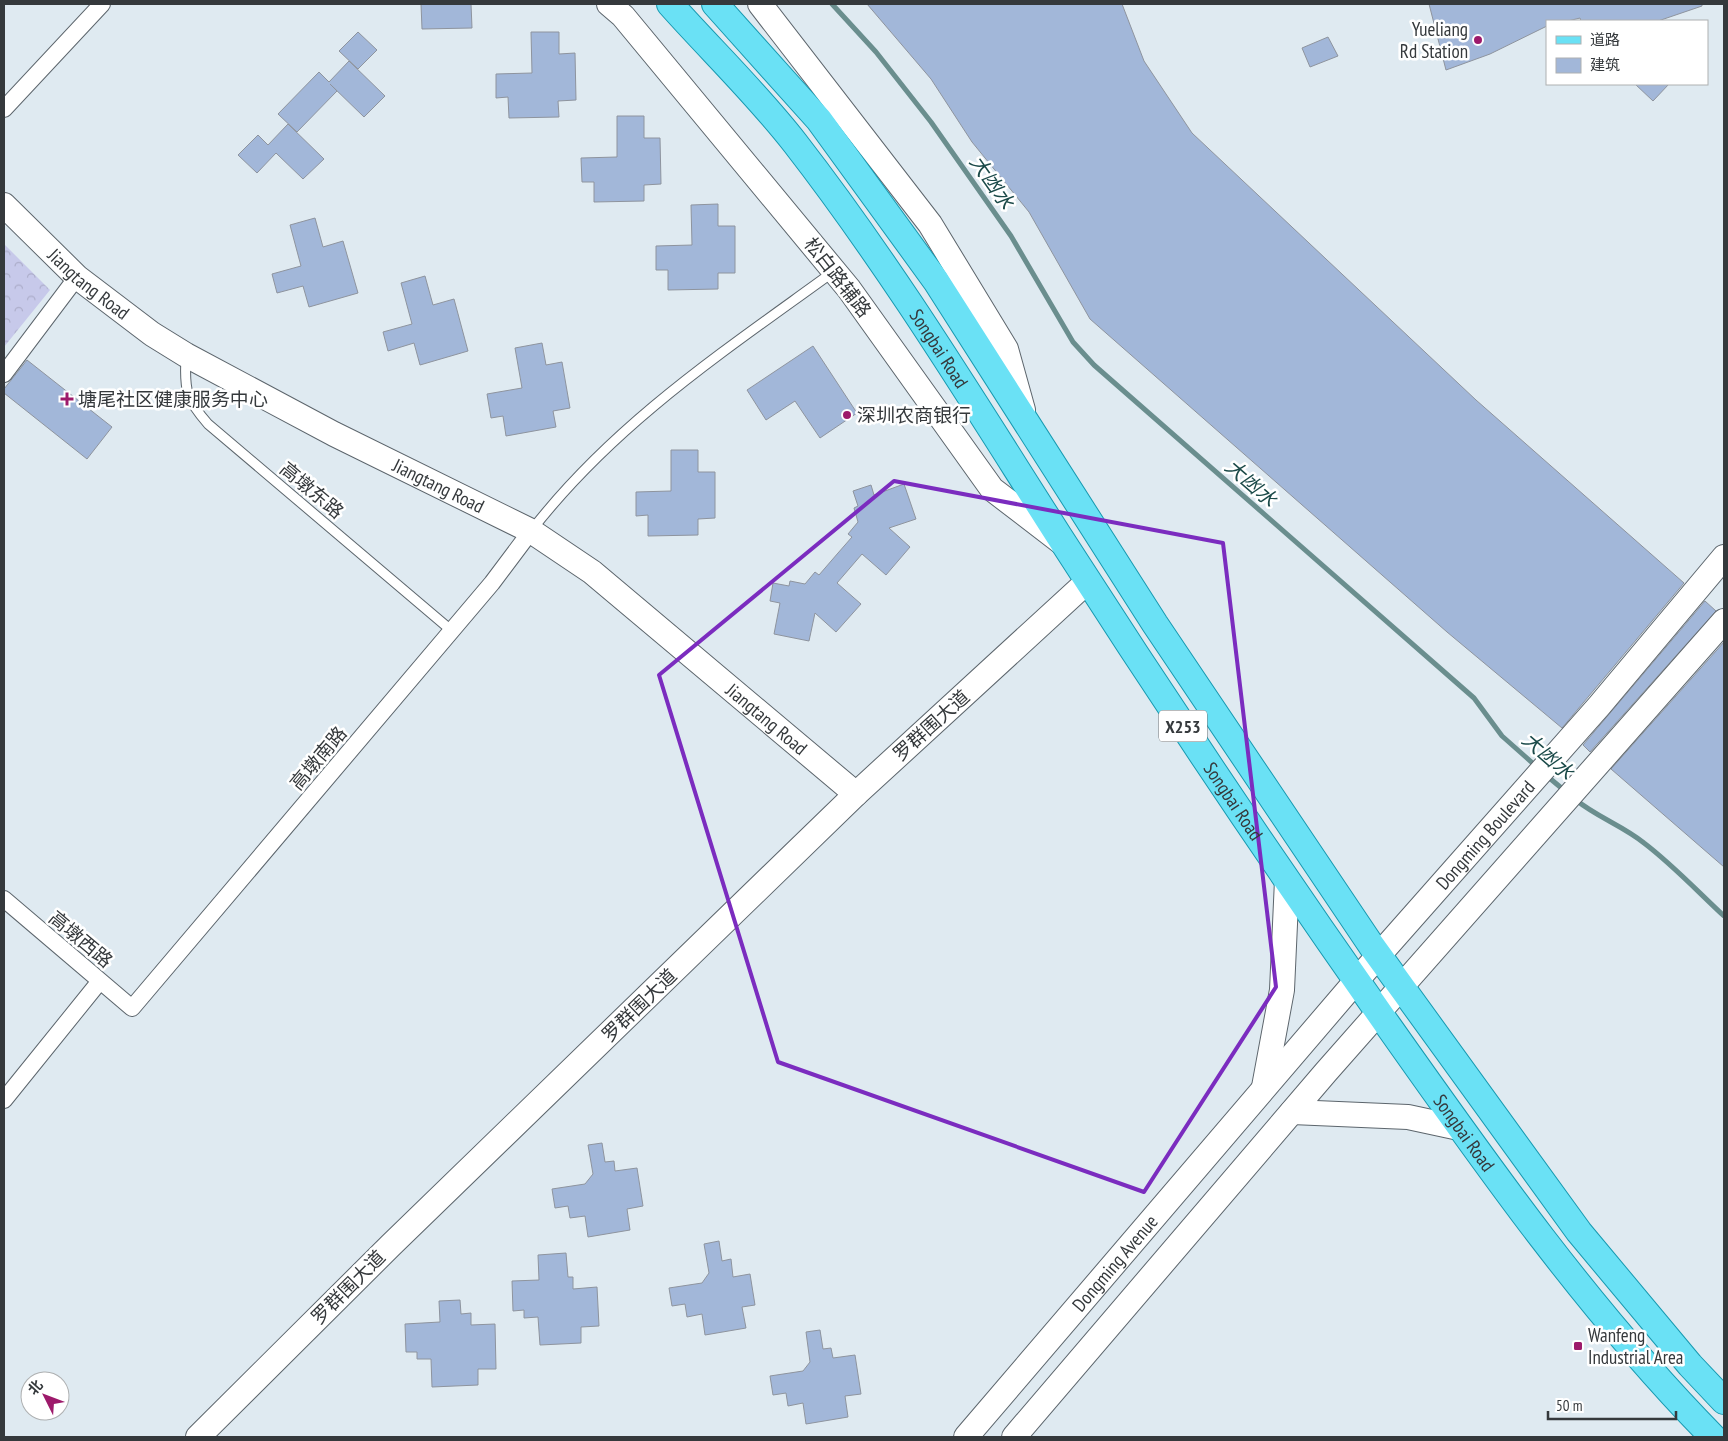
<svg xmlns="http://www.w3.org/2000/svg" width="1728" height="1441" font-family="'PT Sans Narrow','Noto Sans SC',sans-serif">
<defs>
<pattern id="park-crowns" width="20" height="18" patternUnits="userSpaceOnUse" patternTransform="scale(1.25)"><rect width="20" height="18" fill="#c7c9ea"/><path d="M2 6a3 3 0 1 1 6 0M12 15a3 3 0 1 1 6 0" fill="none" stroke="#acadca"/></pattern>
</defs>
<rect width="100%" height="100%" fill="#dfeaf1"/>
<path fill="url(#park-crowns)" d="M 4,244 L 50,290 L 4,347 Z"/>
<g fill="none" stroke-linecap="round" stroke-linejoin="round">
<path stroke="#6a8e8e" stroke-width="5" d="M 832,4 L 876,52 L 931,122 L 1011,236 L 1073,342 L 1094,365 L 1474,698 L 1502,736 L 1537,767
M 1547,776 L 1565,791
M 1576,800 C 1597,817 1623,826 1644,843 C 1673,865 1698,892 1724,916"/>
</g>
<path fill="#a2b7d9" stroke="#8e949e" d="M 421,4 L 471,4 L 472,28 L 422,29 Z
M 867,4 L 1122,4 L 1144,61 L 1192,133 L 1476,400 L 1684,583 L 1562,728 L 1447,632 L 1090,319 L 1029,212 L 972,142 L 931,79 Z
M 1429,4 L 1702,4 L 1702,6 L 1658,21 L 1581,21 L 1580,18 L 1568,21 L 1547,21 L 1547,26 L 1490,54 L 1446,70 Z
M 358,32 L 377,50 L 358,69 L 339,51 Z
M 531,32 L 559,32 L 559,54 L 575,53 L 576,100 L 558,101 L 559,117 L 509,118 L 508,97 L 496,98 L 496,74 L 532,73 Z
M 1328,37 L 1338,56 L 1310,67 L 1302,48 Z
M 349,61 L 385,96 L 364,117 L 330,84 L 337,91 L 297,132 L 278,114 L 319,72 L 329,82 Z
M 1635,84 L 1669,84 L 1653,101 Z
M 617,116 L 644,116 L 644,138 L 660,138 L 661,184 L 644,185 L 644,201 L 594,202 L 594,182 L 582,182 L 581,158 L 617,157 Z
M 288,124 L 324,159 L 303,179 L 276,153 L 257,173 L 238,155 L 258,135 L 268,145 Z
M 718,204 L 718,226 L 735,226 L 735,273 L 718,273 L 718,289 L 668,290 L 668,270 L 656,270 L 656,246 L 692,245 L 691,205 Z
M 315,218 L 323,247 L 343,241 L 358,293 L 309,307 L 303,286 L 277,293 L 272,274 L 301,266 L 290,225 Z
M 425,276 L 433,305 L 454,299 L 468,351 L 420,365 L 414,343 L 388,351 L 383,332 L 412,324 L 401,283 Z
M 542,343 L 546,365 L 562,362 L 570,408 L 553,411 L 556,427 L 506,436 L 503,416 L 491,418 L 487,394 L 522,388 L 515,348 Z
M 813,346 L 857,413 L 820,438 L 795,401 L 766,420 L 747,390 Z
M 27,360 L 112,427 L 87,459 L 4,393 L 4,389 Z
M 671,450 L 698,450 L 698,472 L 715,472 L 715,518 L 698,519 L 698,535 L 648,536 L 648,515 L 636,516 L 636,492 L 671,491 Z
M 904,484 L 916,519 L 889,528 L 910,547 L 886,575 L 862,554 L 837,583 L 861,604 L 836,632 L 815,613 L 809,641 L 774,634 L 780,603 L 770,601 L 773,583 L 789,586 L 790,581 L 805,584 L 815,572 L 819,575 L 838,553 L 852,537 L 848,534 L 858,522 L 854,508 L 858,506 L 853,491 L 871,485 L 874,495 Z
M 1705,601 L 1716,611 L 1590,752 L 1583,745 Z
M 1724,642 L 1724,867 L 1611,769 Z
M 602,1143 L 605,1162 L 614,1161 L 615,1171 L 637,1168 L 643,1206 L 627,1209 L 630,1230 L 588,1237 L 585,1216 L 570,1218 L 568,1206 L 555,1208 L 552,1189 L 585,1184 L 593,1174 L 588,1145 Z
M 719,1241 L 722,1261 L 731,1259 L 733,1277 L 750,1274 L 755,1305 L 742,1307 L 746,1328 L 705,1335 L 702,1314 L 687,1317 L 685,1304 L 672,1306 L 669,1288 L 702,1283 L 709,1273 L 704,1244 Z
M 566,1253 L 568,1277 L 573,1277 L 573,1289 L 597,1287 L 599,1326 L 581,1327 L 581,1343 L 540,1345 L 538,1317 L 524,1318 L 524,1310 L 513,1311 L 512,1281 L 539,1280 L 538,1255 Z
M 460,1300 L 461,1314 L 471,1313 L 471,1325 L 495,1324 L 496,1369 L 478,1369 L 478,1385 L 432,1387 L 431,1359 L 417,1359 L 417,1352 L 406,1352 L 405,1324 L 440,1322 L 439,1301 Z
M 820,1330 L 823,1349 L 831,1348 L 833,1358 L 855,1355 L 861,1394 L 845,1396 L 848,1417 L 806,1424 L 803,1403 L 788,1406 L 786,1393 L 773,1395 L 770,1376 L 803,1371 L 810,1362 L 806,1332 Z"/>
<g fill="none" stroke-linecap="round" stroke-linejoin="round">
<defs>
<path id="lane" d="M 186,358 C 184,391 187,400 208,424 L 452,631
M 531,531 C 615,423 723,352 833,272"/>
<path id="street" d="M 4,109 L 102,4
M 4,374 L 77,277
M 4,899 L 132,1008 L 492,583 L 531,531
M 4,1100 L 100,981"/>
<g id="secondary">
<path d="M 609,4 L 623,16 L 849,289 L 992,489 L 1061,542"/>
<path d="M 760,4 L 930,224 L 1006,349 L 1023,410"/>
<path id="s1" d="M 4,205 L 77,277 L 152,334 L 186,355 L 334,434 L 531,531 L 592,572 L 856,794"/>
<path d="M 1264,1087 L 1282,990 L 1287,880"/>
<path d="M 1292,1112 L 1408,1117 L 1459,1128"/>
<path d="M 198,1437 L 391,1245 L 856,794 L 1088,581"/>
<path id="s2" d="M 966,1437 L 1356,981 L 1599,706 L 1724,557"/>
<path d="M 1014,1437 L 1326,1072 L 1724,621"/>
</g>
<g id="primary">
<path id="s3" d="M 670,4 C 711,50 757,94 795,143 C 892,268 974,403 1059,536 C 1163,698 1271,859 1382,1017 C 1485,1163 1588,1310 1713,1437"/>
<path d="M 715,4 L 819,120 L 936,281 L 1155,624 L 1371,945 L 1579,1232 L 1690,1365 L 1724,1401"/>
</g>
</defs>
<use href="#lane" stroke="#5c656c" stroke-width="11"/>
<use href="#street" stroke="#5c656c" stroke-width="18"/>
<use href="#secondary" stroke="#5c656c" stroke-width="26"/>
<use href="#primary" stroke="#1799b0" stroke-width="28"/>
<use href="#lane" stroke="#fff" stroke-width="9"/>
<use href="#street" stroke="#fff" stroke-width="16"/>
<use href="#secondary" stroke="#fff" stroke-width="24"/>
<use href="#primary" stroke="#6ae1f5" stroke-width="26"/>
</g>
<path fill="none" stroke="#7b2cbf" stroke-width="4" stroke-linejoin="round" d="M 894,481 L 1223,543 L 1276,987 L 1144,1192 L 778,1062 L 659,675 Z"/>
<g fill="#9d1a6b" stroke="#fff" stroke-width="2">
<circle cx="1478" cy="40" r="5"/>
<path d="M64.5 391.5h5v5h5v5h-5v5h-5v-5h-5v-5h5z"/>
<circle cx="847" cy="415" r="5"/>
<rect x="1573" y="1341" width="10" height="10" rx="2.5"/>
</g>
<g text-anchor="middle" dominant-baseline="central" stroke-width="5" stroke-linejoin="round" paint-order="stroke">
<rect fill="#fff" stroke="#727476" stroke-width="1" x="1159" y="710.5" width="48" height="31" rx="4"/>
<g font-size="18" font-weight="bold" fill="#35393c">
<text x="1183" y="726">X253</text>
</g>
<g font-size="19" fill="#35393c" stroke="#fff" text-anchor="start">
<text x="1468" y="29" text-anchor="end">Yueliang<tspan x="1468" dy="22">Rd Station</tspan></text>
<text x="78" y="399">塘尾社区健康服务中心</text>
<text x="857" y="415">深圳农商银行</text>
<text x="1588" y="1335">Wanfeng<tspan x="1588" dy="22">Industrial Area</tspan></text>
</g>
<g font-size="19" fill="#35393c" stroke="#fff">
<text transform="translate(838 277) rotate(52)">松白路辅路</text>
<text stroke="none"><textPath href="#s1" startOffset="116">Jiangtang Road</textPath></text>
<text stroke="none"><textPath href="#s3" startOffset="438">Songbai Road</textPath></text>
<text stroke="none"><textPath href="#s1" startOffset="521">Jiangtang Road</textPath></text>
<text transform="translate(312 490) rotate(40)">高墩东路</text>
<text stroke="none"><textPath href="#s1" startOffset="926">Jiangtang Road</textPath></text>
<text transform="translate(931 725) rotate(-42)">罗群围大道</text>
<text transform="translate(318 758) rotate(-50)">高墩南路</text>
<text stroke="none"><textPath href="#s3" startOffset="978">Songbai Road</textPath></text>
<text stroke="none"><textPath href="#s2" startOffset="795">Dongming Boulevard</textPath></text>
<text transform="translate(81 939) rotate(40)">高墩西路</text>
<text transform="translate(639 1005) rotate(-44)">罗群围大道</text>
<text stroke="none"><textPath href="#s3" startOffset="1382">Songbai Road</textPath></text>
<text stroke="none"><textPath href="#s2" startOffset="229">Dongming Avenue</textPath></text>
<text transform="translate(348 1287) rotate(-45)">罗群围大道</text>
</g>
<g font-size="20" font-style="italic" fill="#1b4a49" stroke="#fff">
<text transform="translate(992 182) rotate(55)">大凼水</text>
<text transform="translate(1251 483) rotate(41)">大凼水</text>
<text transform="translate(1548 756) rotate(41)">大凼水</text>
</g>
</g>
<rect width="1728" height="1441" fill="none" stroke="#35393c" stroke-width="10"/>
<rect x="1546" y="20" width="162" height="65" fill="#ffffff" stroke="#aeb0b1"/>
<rect x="1556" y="36" width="25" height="8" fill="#6ae1f5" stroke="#aeb0b1"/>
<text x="1590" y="45" font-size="15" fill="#35393c">道路</text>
<rect x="1556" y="58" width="25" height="15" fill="#a2b7d9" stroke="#aeb0b1"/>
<text x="1590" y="70" font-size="15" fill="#35393c">建筑</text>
<g transform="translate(45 1396) rotate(312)"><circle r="24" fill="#ffffff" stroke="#aeb0b1"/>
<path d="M0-4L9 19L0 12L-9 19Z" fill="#9d1a6b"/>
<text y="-8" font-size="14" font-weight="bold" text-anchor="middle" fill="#35393c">北</text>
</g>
<path d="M1548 1411v8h128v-8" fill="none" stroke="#35393c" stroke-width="2.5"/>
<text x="1556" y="1411" font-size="15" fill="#35393c" stroke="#ffffff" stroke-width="4" paint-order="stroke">50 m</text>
</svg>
